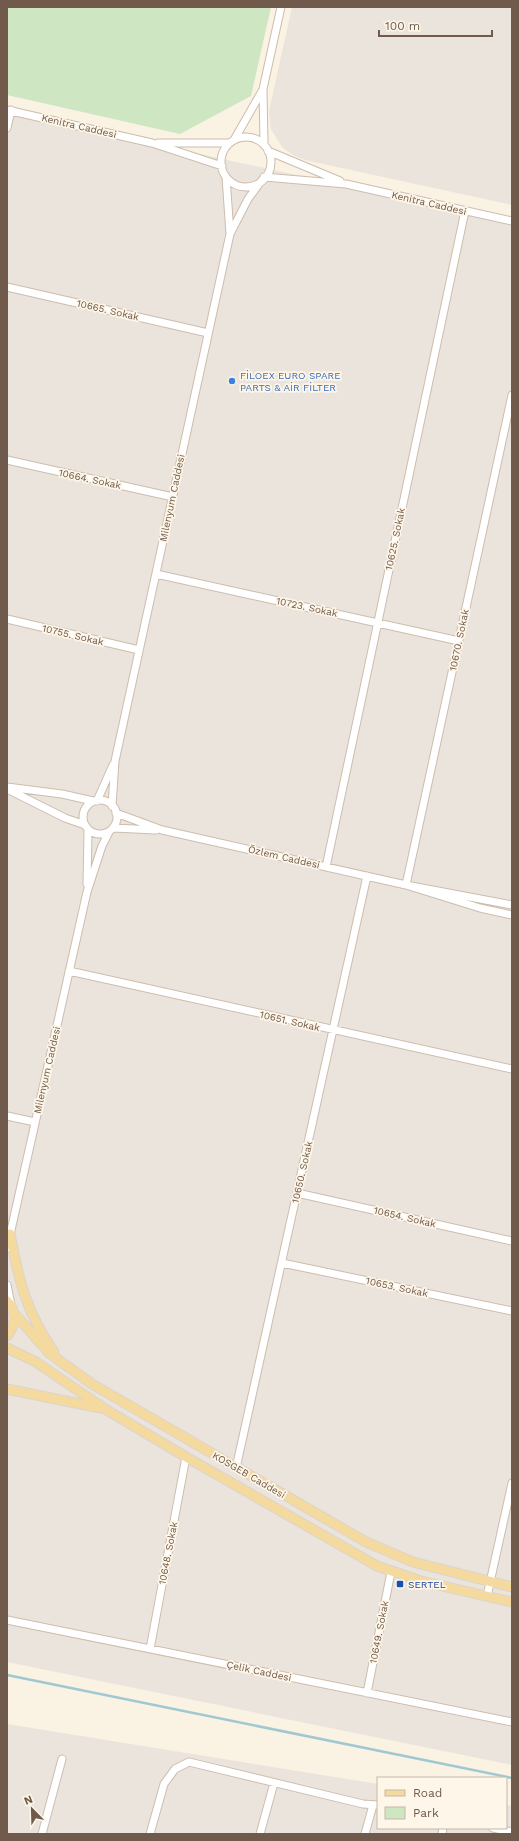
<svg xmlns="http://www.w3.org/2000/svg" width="519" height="1841" font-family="'Work Sans',sans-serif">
<rect width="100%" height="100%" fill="#faf2e2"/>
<path fill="#eae4dd" d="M 292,7 L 512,7 L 512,205 L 305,160 L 293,155 L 282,147 L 271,129 L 269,111 Z
M 7,112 L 512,222 L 512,1765 L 7,1662 Z
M 7,1724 L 378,1784 L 378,1828 L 506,1828 L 506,1805 L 512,1806 L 512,1834 L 7,1834 Z"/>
<path fill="#cfe6c2" d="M 7,7 L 271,7 L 251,96 L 180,134 L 7,95 Z"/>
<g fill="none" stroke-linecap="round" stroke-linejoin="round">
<path stroke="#a0c8d3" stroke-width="2.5" d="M 7,1675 L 512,1778"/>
<defs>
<path id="minor" d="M 7,110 L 152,143 L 222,166
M 7,128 L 11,110
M221 162a25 25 0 1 1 50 0a25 25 0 1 1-50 0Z
M 234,140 L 262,91
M 158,143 L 229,143
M 264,144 L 263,89 L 281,7
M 268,151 L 340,181
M 226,177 L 230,234
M 264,177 L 346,184 L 512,221
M 7,287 L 208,333
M 7,460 L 173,497
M 156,574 L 459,641
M 7,619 L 139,650
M 7,787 L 62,794 L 93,801
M 7,789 L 65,818 L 85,825
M83 817a17 17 0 1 1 34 0a17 17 0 1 1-34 0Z
M 97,801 L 113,765
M 112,806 L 115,761 L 230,234 L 248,199 L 262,180
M 116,813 L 162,830 L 406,885 L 512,395
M 113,828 L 156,830
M 326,867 L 465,211
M 87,884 L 88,830
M 512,905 L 406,885 L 480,908 L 512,915
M 69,971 L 512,1069
M 7,1116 L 35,1122
M 297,1193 L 512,1241
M 7,1248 L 87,892 L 102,846 L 109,832
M 282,1263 L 512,1311
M 7,1285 L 11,1305
M 236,1468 L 367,876
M 487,1596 L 512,1483
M 7,1620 L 512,1722
M 150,1649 L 186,1457
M 367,1693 L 391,1572
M 493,1828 L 512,1832
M 42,1834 L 62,1759
M 150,1834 L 164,1784 L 175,1769 L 189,1762 L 363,1804 L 378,1805
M 260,1834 L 274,1783
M 365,1834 L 373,1805
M 442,1834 L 443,1828"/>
<path id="major" d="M 10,1234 C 19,1281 26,1312 54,1352
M 7,1301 C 17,1311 16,1325 7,1336
M 14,1313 L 49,1353 L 92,1384 L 366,1542 L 413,1562 L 512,1587
M 7,1348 L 36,1362 L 105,1409 L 186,1457 L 377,1566 L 421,1581 L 512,1602
M 7,1389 L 100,1408"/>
</defs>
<use href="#minor" stroke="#cdbdad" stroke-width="9"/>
<use href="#major" stroke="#dad4d0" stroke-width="11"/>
<use href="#minor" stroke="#fff" stroke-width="7"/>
<use href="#major" stroke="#f5da9f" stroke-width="9"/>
</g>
<circle fill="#3f7fe0" stroke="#fef6e8" stroke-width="1.5" cx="232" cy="381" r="4"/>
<rect fill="#1a4fb4" stroke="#fef6e8" stroke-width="1.5" x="396" y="1580" width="8" height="8" rx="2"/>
<g text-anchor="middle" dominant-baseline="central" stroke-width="3.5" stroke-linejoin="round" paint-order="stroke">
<g font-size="10" fill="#705a4b" stroke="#fef6e8">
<text transform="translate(79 126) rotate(13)">Kenitra Caddesi</text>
<text transform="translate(429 203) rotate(13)">Kenitra Caddesi</text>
<text transform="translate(108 310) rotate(13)">10665. Sokak</text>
<text transform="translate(90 479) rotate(12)">10664. Sokak</text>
<text transform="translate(172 498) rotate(-78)">Milenyum Caddesi</text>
<text transform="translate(395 539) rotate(-78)">10625. Sokak</text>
<text transform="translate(307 607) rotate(12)">10723. Sokak</text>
<text transform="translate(73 635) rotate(13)">10755. Sokak</text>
<text transform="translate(459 640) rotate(-78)">10670. Sokak</text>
<text transform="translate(284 857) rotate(13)">Özlem Caddesi</text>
<text transform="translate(290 1021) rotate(13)">10651. Sokak</text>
<text transform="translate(47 1070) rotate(-77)">Milenyum Caddesi</text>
<text transform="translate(302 1172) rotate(-77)">10650. Sokak</text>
<text transform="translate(405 1217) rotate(13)">10654. Sokak</text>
<text transform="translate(397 1287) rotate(12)">10653. Sokak</text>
<text transform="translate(249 1475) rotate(30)">KOSGEB Caddesi</text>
<text transform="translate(168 1553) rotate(-79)">10648. Sokak</text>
<text transform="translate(379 1632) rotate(-79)">10649. Sokak</text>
<text transform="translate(259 1671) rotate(12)">Çelik Caddesi</text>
</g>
<g font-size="10" fill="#366cbe" stroke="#fef6e8" text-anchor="start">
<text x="240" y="375">FİLOEX EURO SPARE<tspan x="240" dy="12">PARTS &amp; AİR FİLTER</tspan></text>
</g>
<g font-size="10" fill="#164399" stroke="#fef6e8" text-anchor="start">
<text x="408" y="1584">SERTEL</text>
</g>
</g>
<rect width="519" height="1841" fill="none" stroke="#705a4b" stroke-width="16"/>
<rect x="377" y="1777" width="130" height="52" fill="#fef6e8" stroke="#c5b8a9"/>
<rect x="385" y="1790" width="20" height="6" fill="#f5da9f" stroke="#c5b8a9"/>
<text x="413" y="1797" font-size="12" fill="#705a4b">Road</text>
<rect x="385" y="1807" width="20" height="12" fill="#cfe6c2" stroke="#c5b8a9"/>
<text x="413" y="1817" font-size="12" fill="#705a4b">Park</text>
<g transform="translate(32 1809) rotate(337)" stroke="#fef6e8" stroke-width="3" paint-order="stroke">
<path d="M0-3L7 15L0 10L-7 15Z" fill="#705a4b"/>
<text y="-6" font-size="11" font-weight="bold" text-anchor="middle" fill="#705a4b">N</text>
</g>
<path d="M379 30v6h113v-6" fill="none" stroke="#705a4b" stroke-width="2"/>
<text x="385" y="30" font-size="12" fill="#705a4b" stroke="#fef6e8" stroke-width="3" paint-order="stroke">100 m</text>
</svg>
